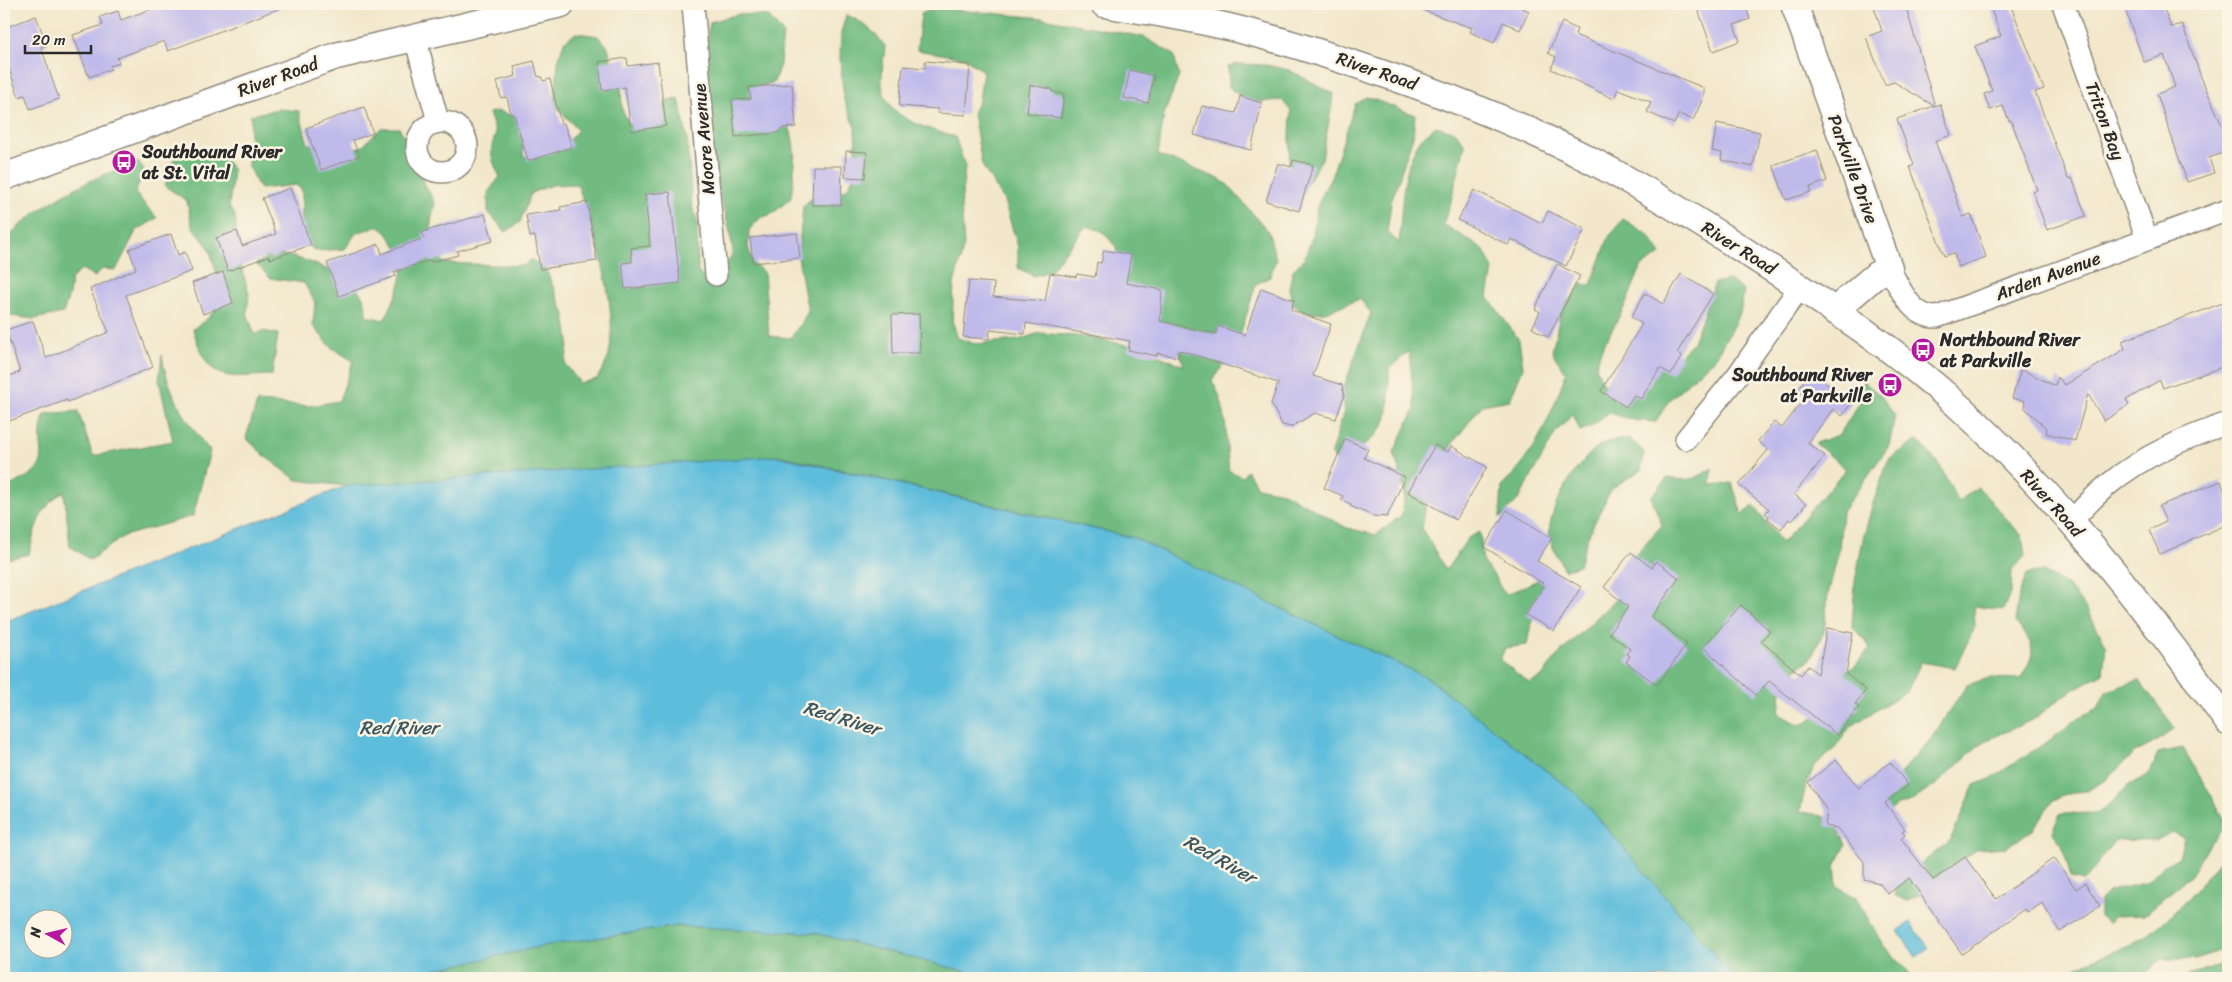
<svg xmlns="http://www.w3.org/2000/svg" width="2232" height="982" font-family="Sriracha,sans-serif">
<rect width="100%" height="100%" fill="#fcf5e5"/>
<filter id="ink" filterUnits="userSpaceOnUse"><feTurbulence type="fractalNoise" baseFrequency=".02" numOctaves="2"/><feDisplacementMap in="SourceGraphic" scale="10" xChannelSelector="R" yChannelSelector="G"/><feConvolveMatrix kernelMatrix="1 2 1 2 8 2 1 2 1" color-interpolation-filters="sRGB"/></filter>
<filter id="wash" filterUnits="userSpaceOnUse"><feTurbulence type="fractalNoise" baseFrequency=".0096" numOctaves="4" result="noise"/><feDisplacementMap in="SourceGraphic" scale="20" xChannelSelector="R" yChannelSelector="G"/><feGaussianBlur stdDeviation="1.12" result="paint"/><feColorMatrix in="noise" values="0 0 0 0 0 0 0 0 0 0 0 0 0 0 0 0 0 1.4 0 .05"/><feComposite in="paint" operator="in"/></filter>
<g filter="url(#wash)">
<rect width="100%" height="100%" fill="#f2e7cb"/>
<path fill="#71bb81" stroke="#4e7356" d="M 935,8 L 1043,18 L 1144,37 L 1174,55 L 1179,76 L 1164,114 L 1158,155 L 1217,178 L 1227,184 L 1268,231 L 1276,259 L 1270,277 L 1256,284 L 1236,348 L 1212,381 C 1229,408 1225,439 1229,471 L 1243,477 L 1247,470 L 1257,487 L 1283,492 L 1347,528 L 1376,535 L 1402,515 L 1405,493 L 1394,452 L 1415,409 L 1409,351 L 1389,369 C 1389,384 1390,401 1387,416 C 1384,435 1353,454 1337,462 L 1331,453 L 1344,411 L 1344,387 L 1371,313 L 1360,299 L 1325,312 L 1305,313 L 1292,304 L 1289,288 L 1293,270 L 1304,259 L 1313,235 L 1317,207 L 1333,172 L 1355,104 L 1367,97 L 1415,115 L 1413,136 L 1391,203 L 1387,232 L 1399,243 C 1402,212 1401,164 1422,138 C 1426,134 1432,130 1436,126 L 1456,132 L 1465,145 L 1450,205 L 1443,224 L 1483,249 L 1493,269 L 1488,297 L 1519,340 L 1523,367 L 1510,400 L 1482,405 L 1443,456 L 1428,489 L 1422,529 L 1446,570 L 1468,538 L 1480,532 L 1483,563 L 1493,574 L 1505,595 L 1538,580 L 1553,592 C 1534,610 1531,619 1527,645 L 1505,648 L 1500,660 L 1529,683 L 1542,677 L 1555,658 L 1619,596 L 1633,557 L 1662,525 L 1651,497 L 1667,478 C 1690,481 1693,481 1712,468 L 1711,485 L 1732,483 L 1742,514 L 1754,506 L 1782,543 L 1846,469 L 1815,443 L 1839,435 L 1860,402 L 1863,381 L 1881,396 L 1895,416 L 1889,446 L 1842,512 L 1839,550 L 1828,595 L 1824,632 L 1810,660 L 1782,678 L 1779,714 L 1799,725 L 1825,713 L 1842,672 L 1854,667 L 1870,648 L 1865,640 L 1852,627 L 1855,582 L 1863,539 L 1873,503 L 1889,459 L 1918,440 L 1940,466 L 1958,502 L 1978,487 L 2022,536 L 2025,556 L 2012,570 L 2011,591 L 2003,610 L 1974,606 L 1975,627 L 1955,668 L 1921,662 L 1908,690 L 1850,727 L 1833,751 L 1816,764 L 1806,784 L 1800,812 C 1828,815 1835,820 1846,845 L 1835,866 L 1837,886 L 1857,899 L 1883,945 L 1907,970 L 1912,978 L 1735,978 L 1580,797 L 1429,679 L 1134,538 L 782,456 L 346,486 L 297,480 L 266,457 L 246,438 L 257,402 L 309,406 L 339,401 L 353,361 L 331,347 L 313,326 L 315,302 L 304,283 L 270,278 L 256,264 C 260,262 265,258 270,256 C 291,250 353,276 363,297 C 366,302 366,311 366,316 L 384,320 C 396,299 402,281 405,258 L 386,232 L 378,226 L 356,233 L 345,249 L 314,251 L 302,235 L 302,190 L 296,185 L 260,189 L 248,167 L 251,115 L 278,109 L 299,111 L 308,144 L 336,151 L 361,147 L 381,128 L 399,128 L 413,149 L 422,179 L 435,203 L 431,221 L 431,248 L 444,263 L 524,266 L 531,259 L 546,270 L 565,315 L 569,341 L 565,364 L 580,383 L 597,379 C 601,371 607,363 609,355 C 619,308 595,229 577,184 L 552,185 L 531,193 L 520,222 L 506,232 L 488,212 L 488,192 L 500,177 C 492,160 488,152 496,134 L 489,113 L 497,111 L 517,117 L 523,142 L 523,156 L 536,159 L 568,141 L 578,130 L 555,105 L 558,61 L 564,42 L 576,33 L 598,36 L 608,47 L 613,68 L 621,84 L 622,110 L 631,127 L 662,115 L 667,100 L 679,99 L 687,137 L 692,205 L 697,220 L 698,272 L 708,283 L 719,281 L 733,252 L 730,232 L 717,184 L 704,58 L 710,22 L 739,14 L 768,16 L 783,33 L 780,64 L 774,82 L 751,89 L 751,109 C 760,112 777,114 784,120 C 799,134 794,179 791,198 L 772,214 L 760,218 L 749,230 L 748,247 L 753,263 L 764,273 L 769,336 L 791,338 L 808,312 L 798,257 L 803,206 L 815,195 L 832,198 L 848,188 L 857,169 L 855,127 L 844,100 L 840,58 L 841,33 L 846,15 C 863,21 874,32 885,46 C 884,59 881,73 882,86 C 887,120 928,128 955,137 L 965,166 L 961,205 L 964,245 L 954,284 L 952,321 L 958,338 L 975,344 L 1019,340 L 1039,333 L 1087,337 L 1137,347 L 1184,366 L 1175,334 L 1123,289 L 1116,247 L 1102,231 L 1086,226 L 1050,271 L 1034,276 L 1018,268 L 1018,247 L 1004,201 L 982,165 L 973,113 L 979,101 L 983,71 L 965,58 L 917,50 L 921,14 Z
M 1237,64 L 1266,65 L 1289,70 L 1334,94 L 1322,159 L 1304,188 L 1289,163 L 1291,111 L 1282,100 L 1256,102 L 1254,107 L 1229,87 L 1228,67 Z
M 193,149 L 221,154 L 233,170 L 229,207 L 235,215 L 238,255 L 249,294 L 247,313 L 255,335 L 262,331 L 278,334 L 272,375 C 220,377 210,384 193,329 L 207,319 L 218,307 L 220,284 L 209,248 L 192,226 L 187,201 L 165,186 L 173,160 Z
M 139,162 L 144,170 L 135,193 L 157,218 L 136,231 L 116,270 L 102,269 L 95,277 L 82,269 L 71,279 L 69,295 L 63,313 L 34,319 L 4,315 L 4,239 L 5,240 C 41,202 90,178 139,162 Z
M 1623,219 L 1647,234 L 1661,254 L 1641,267 L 1626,304 L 1601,350 L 1596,367 L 1605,389 L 1674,362 L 1693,342 L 1715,283 L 1729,280 L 1744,291 L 1740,313 L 1716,357 L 1669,400 L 1656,422 L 1633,420 L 1610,413 L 1592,426 L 1580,431 L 1573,414 L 1556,432 L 1519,499 L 1500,518 L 1502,486 C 1537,452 1550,418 1566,373 L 1552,352 L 1561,310 L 1582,284 L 1591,285 L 1609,237 Z
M 162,355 C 167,391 187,423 210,451 L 193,516 L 124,536 L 90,560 L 70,546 L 64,491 C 38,510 36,525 29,554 L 4,560 L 4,483 L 7,487 C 64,462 30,455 45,414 L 78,411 L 93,456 L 173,441 L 159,380 Z
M 1629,438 L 1644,452 L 1641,470 L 1611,489 L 1588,536 L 1579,565 L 1564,570 C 1560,560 1552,548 1550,538 C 1544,512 1582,452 1606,442 C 1613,440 1622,440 1629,438 Z
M 2042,571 L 2067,585 L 2087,610 L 2106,645 L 2103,673 L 2065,695 L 2034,719 L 1981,743 L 1938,783 L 1909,803 L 1896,805 L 1888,812 L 1882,794 L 1930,740 L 1967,685 L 1989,678 L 2020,679 C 2037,652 2036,646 2015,622 L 2019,595 L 2027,574 Z
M 2139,680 L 2175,728 L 2156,742 L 2133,754 L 2106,780 L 2086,791 L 2074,792 L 2053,800 L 2033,830 L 2007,847 L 1977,849 L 1951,869 L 1933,887 L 1918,896 L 1907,900 L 1895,896 L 1898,881 L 1949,842 L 1960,820 L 1974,785 L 1990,779 L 2053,738 L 2076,719 L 2098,708 L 2107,691 Z
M 2183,748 L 2224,818 L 2222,831 L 2210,843 L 2191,875 L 2144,915 L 2116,916 L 2109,923 L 2100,917 L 2100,900 L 2109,891 L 2145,883 L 2163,866 L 2179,857 L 2184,838 L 2171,832 L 2157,841 L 2116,840 L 2084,881 L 2071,878 L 2062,844 L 2052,832 L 2060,814 L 2094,813 L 2103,810 L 2129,785 L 2148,775 L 2158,753 Z
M 2228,859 L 2228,948 L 2195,959 L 2162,959 L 2141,978 L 2061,978 C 2084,959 2115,954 2140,939 C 2170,922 2199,886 2220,860 Z
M 678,926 L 815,933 L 991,978 L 393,978 L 548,945 Z
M 2228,962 L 2228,978 L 2184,978 L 2190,975 Z"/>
<path fill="#5ebddc" stroke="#447484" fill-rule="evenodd" d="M 778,456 L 1134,538 L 1429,679 L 1580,797 L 1735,978 L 991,978 L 815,933 L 678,926 L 548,945 L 397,978 L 4,978 L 4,622 L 346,486 ZM 32,920 L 62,920 L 62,950 L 32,950 Z
M 1910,922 L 1929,948 L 1916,957 L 1898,931 Z"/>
<g id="blocks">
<path fill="#c0baeb" d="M 165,4 L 286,4 L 286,6 L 168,51 L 164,41 L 117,58 L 119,63 L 110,66 L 111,69 L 89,77 L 73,35 L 103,25 L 100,17 L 118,11 L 121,20 Z
M 1412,4 L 1513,4 L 1529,11 L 1520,30 L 1503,22 L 1494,43 L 1470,32 L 1472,28 L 1411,6 Z
M 1696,4 L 1745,4 L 1750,19 L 1734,25 L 1740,41 L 1713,51 Z
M 1873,4 L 1905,4 L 1935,106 L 1940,104 L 1951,135 L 1935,141 L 1963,217 L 1971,214 L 1986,257 L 1958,267 L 1954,253 L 1944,256 L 1910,167 L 1914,165 L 1897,119 L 1934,106 L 1894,82 L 1885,85 L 1866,37 L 1882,31 Z
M 1989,4 L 2010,4 L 2044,89 L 2035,92 L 2068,179 L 2072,178 L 2086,216 L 2047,230 L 2033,192 L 2037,190 L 2011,120 L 2009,121 L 2003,106 L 1990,110 L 1984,94 L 1992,91 L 1975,46 L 2001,36 Z
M 2123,4 L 2162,4 L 2171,27 L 2182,24 L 2201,77 L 2228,139 L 2228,151 L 2209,158 L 2214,173 L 2187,182 L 2157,94 L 2175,87 L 2164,55 L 2144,62 Z
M 36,16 L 47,45 L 41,47 L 59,99 L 30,109 L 25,95 L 19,97 L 4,55 L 4,28 Z
M 1562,22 L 1577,29 L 1575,35 L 1704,88 L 1704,96 L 1693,120 L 1679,114 L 1674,124 L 1647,112 L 1651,102 L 1618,89 L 1614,99 L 1551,69 L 1556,57 L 1548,53 Z
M 627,58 L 628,66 L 658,62 L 666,126 L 631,131 L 625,87 L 602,90 L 599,62 Z
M 534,61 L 538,77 L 541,76 L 543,81 L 550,79 L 561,124 L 564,123 L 572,147 L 528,161 L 514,114 L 511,114 L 507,97 L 501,98 L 497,81 L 516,76 L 514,66 Z
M 925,61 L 970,65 L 966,115 L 937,113 L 938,109 L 899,106 L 903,66 L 925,68 Z
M 1130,70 L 1154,76 L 1148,103 L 1124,98 Z
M 792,84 L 796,127 L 783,128 L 777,133 L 735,137 L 732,100 L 751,99 L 749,87 Z
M 1030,85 L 1052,89 L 1052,92 L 1064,94 L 1061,118 L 1027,113 Z
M 1240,96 L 1262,103 L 1251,150 L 1194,135 L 1202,106 L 1236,113 Z
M 364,107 L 373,133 L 353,140 L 359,156 L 321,170 L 306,128 Z
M 1717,123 L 1760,132 L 1753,167 L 1721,160 L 1722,153 L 1712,151 Z
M 1817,150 L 1827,181 L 1810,187 L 1811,192 L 1786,200 L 1773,165 Z
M 846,151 L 867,152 L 865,178 L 845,177 Z
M 1293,160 L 1313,165 L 1299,211 L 1266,201 L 1278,163 L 1291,167 Z
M 813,166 L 842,166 L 841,205 L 812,205 Z
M 290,188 L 311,245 L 270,259 L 269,256 L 228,271 L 216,238 L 237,231 L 242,246 L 276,234 L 262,198 Z
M 1474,190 L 1542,223 L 1548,211 L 1585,229 L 1566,266 L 1511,239 L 1508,245 L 1458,220 Z
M 670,192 L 680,283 L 625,289 L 622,263 L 632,262 L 631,248 L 650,246 L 645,194 Z
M 587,202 L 597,261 L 540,269 L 535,236 L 530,237 L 526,215 L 561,210 L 560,207 Z
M 485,214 L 493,241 L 457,251 L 458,255 L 431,262 L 430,260 L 394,272 L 396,276 L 339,296 L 327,263 L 379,244 L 382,254 L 424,238 L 422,232 Z
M 797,233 L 800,258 L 753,263 L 750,238 Z
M 171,234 L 178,255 L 185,252 L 192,271 L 126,295 L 153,367 L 68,402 L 67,400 L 4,423 L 4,378 L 20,372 L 6,330 L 33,321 L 46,358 L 109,332 L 90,289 L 136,269 L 129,249 Z
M 1104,250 L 1131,255 L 1126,283 L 1162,290 L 1160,321 L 1216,334 L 1218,326 L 1245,335 L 1261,288 L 1294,300 L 1291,310 L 1331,324 L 1313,376 L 1342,385 L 1344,396 L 1336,419 L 1315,413 L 1291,427 L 1282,425 L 1271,404 L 1278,383 L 1180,350 L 1178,357 L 1157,353 L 1157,356 L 1128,350 L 1130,341 L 1026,323 L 1025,334 L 990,330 L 989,339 L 963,337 L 969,281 L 994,283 L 993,297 L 1045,301 L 1050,273 L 1076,277 L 1077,274 L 1095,277 L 1097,262 L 1101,263 Z
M 1557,264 L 1580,276 L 1548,337 L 1532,328 L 1540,312 L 1535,309 Z
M 223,272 L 233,303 L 203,314 L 192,283 Z
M 1681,274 L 1713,294 L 1677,353 L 1682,356 L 1671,374 L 1660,368 L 1641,399 L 1634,395 L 1626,407 L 1601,391 L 1642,324 L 1631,317 L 1645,293 L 1663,304 Z
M 2228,301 L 2228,365 L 2163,388 L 2160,380 L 2126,400 L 2129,405 L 2104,421 L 2088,394 L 2075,441 L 2046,433 L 2047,429 L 2024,407 L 2025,401 L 2012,398 L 2021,369 L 2055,386 L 2057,377 L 2065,385 L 2125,349 L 2122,341 Z
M 919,314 L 920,353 L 893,353 L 892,315 Z
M 1811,371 L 1852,402 L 1842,416 L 1833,409 L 1808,443 L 1825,456 L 1794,494 L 1806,504 L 1792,521 L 1789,519 L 1781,529 L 1768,519 L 1769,516 L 1765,513 L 1769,509 L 1739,485 L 1768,450 L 1758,441 L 1774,422 L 1782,428 L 1806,396 L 1797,390 Z
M 1345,439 L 1368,449 L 1364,458 L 1405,477 L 1387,517 L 1373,516 L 1350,506 L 1351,504 L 1341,500 L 1343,496 L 1324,488 Z
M 1435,445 L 1448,452 L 1451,446 L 1487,467 L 1456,520 L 1408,492 Z
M 2221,481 L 2228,502 L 2228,524 L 2160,554 L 2149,530 L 2166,522 L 2159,506 Z
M 1507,510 L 1552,538 L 1537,561 L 1581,587 L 1554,631 L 1526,615 L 1544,584 L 1484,547 Z
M 1631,552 L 1652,568 L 1656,561 L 1679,578 L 1651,617 L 1687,644 L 1657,685 L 1626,662 L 1630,656 L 1626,654 L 1630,649 L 1609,633 L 1628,607 L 1604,587 Z
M 1741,605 L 1770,631 L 1761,641 L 1801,675 L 1808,666 L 1818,674 L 1827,628 L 1853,633 L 1846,674 L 1866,690 L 1855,704 L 1859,707 L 1837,735 L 1769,681 L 1756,695 L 1703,647 Z
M 1836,760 L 1859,788 L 1890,762 L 1908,785 L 1885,803 L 1905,829 L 1902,831 L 1905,834 L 1901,838 L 1933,880 L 1965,857 L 1996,899 L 2054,858 L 2076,889 L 2085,883 L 2100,906 L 2060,932 L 2042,903 L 2028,913 L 2025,909 L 1962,954 L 1909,878 L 1888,894 L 1879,883 L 1864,879 L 1864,862 L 1837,828 L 1825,826 L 1827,811 L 1808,782 Z"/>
</g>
</g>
<g filter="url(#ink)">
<use href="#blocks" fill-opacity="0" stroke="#8e897b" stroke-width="1"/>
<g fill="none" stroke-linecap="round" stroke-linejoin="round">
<defs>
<path id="minor" d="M 693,4 L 716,275
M 2063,4 L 2147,239
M 415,38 L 438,121
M417 147a25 25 0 1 1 50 0a25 25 0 1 1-50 0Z
M 1889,268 C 1900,288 1911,318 1937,317 L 2228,210
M 1686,439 L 1737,376 L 1800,287
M 2070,522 C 2083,509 2095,495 2109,484 C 2144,455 2185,438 2228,423"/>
<path id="tertiary" d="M 1104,4 C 1138,10 1172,15 1206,22 C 1264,34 1322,53 1378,72 C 1458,99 1538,131 1613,172 C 1665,200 1716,232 1766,265 C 1831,307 1897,351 1955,403 C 2059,496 2146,609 2228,722
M 1794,4 L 1889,268 L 1876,275 L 1834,311
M 4,177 L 336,56 L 561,4"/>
</defs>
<use href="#minor" stroke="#8e897b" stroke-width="24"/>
<use href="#tertiary" stroke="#8e897b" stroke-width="29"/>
<use href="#minor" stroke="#fff" stroke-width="21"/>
<use href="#tertiary" stroke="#fff" stroke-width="26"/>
</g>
</g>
<defs>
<symbol id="bus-disc" viewBox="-11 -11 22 22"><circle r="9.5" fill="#b5179e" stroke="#fcf5e5"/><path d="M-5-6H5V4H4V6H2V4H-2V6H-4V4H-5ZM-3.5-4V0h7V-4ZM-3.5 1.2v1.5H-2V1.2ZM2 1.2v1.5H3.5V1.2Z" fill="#fff"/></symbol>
</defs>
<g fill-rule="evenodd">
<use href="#bus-disc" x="110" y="148" width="28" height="28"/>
<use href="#bus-disc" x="1909" y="336" width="28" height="28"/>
<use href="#bus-disc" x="1876" y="371" width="28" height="28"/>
</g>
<g text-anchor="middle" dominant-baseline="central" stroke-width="5" stroke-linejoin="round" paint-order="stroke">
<g font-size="18" fill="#2b2b2b" stroke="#fcf5e5">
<text transform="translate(1377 71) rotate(19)">River Road</text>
<text transform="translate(278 77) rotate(-20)">River Road</text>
<text transform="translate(2105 121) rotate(70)">Triton Bay</text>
<text transform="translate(704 139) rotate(-95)">Moore Avenue</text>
<text transform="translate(1853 169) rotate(70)">Parkville Drive</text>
<text transform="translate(1739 248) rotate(32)">River Road</text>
<text transform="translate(2048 276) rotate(-20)">Arden Avenue</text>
<text transform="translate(2052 503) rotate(48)">River Road</text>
</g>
<g font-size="18" font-weight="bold" fill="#2b2b2b" stroke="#fcf5e5" text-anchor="start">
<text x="142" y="152">Southbound River<tspan x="142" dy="21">at St. Vital</tspan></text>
<text x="1940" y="340">Northbound River<tspan x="1940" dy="21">at Parkville</tspan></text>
<text x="1872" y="375" text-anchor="end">Southbound River<tspan x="1872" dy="21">at Parkville</tspan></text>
</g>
<g font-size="19" font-style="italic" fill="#3a5760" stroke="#fcf5e5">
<text transform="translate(842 718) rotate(17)">Red River</text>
<text x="399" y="727">Red River</text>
<text transform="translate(1220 859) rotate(30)">Red River</text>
</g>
</g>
<rect width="2232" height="982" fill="none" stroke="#fcf5e5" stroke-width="20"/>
<g transform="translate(48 934) rotate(278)"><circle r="24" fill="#fcf5e5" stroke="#a8a49b"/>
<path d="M0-4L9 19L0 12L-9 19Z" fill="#b5179e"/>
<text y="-8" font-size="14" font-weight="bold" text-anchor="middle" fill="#2b2b2b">N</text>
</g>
<path d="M25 45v8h66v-8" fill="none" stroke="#2b2b2b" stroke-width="2.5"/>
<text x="32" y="45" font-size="15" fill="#2b2b2b" stroke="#fcf5e5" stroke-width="4" paint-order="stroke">20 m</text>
</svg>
